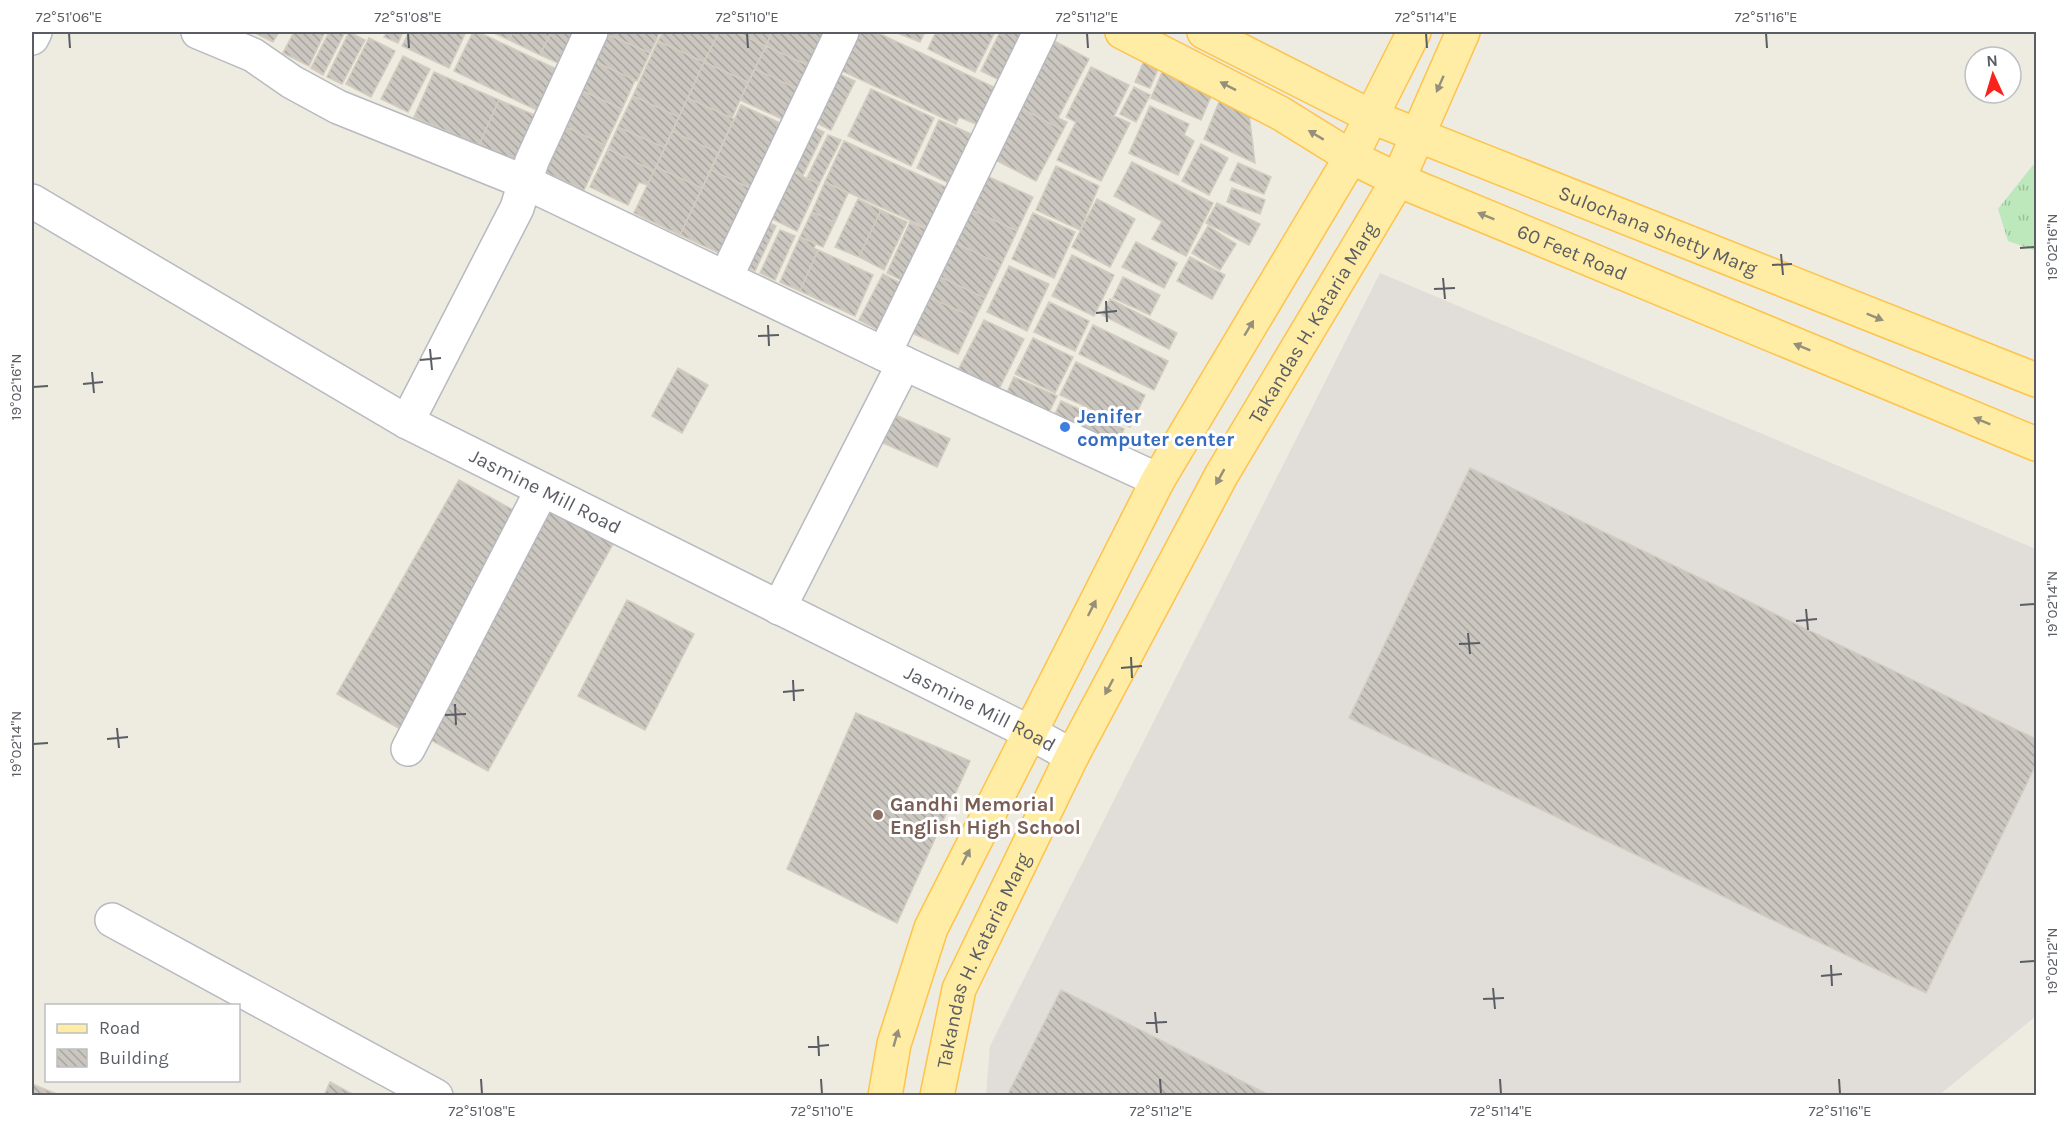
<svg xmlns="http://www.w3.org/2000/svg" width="2068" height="1127" font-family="Karla,sans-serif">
<defs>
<pattern id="park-tufts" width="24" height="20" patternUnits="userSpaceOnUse" patternTransform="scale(1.5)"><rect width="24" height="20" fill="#bde8bb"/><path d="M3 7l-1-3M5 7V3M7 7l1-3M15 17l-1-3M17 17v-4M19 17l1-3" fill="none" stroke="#9dbf9c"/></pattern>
<pattern id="building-back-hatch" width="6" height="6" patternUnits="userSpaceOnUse" patternTransform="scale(1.5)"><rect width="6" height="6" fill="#cbc7c0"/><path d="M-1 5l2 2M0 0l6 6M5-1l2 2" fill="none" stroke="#a8a5a0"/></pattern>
</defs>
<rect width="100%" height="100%" fill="#eeebe1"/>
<path fill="#e1ded9" d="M 1380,273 L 2036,549 L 2036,1016 L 1939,1095 L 986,1096 L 990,1046 Z"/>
<path fill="url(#park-tufts)" d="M 2033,165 L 2036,167 L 2036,251 L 2008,241 L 1998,209 Z"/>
<path fill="url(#building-back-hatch)" stroke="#d3ccbf" stroke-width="1.5" d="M 253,32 L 279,32 L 273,42 Z
M 294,32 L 325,32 L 309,66 L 283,53 Z
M 329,32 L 345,32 L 323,75 L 311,68 Z
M 349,32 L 365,40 L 342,84 L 327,77 Z
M 387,32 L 403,32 L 398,43 L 384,37 Z
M 409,32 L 466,32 L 449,68 L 402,46 Z
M 473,32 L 478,32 L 563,72 L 543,113 L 454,71 Z
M 492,32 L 513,32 L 509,40 Z
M 513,32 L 551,32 L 540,55 L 509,40 Z
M 551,32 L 582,32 L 565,66 L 540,55 Z
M 602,32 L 650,53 L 637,81 L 585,57 Z
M 602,32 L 660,32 L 650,53 Z
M 663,32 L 719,32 L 704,62 L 658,41 Z
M 719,32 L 735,32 L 766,46 L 748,82 L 704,62 Z
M 735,32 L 772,32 L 766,46 Z
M 772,32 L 834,32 L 816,69 L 766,46 Z
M 845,32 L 876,32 L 996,88 L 978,125 L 959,117 L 956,124 L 829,65 Z
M 895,32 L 925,32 L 920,42 Z
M 936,32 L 995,32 L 975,72 L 928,49 Z
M 1000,32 L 1032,32 L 1007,84 L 981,71 Z
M 1043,35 L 1089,59 L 1058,118 L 1067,122 L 1063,130 L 1009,102 Z
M 369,38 L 395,51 L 371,97 L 346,84 Z
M 658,41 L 704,62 L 679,117 L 633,96 Z
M 766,46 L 816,69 L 806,93 L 755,69 Z
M 403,56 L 430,69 L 408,112 L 381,99 Z
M 585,57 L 635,80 L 622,109 L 572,86 Z
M 1144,61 L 1159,67 L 1150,88 L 1135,82 Z
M 704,62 L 748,82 L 732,118 L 688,98 Z
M 1091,67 L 1129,85 L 1114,116 L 1130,123 L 1101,181 L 1057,160 L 1076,122 L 1066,117 Z
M 755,69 L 806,93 L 791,123 L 740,100 Z
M 828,69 L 855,81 L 831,130 L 804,117 Z
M 1163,70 L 1213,92 L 1201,120 L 1151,98 Z
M 434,72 L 499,100 L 479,145 L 414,117 Z
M 572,86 L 622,109 L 605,145 L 555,122 Z
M 1134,87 L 1150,95 L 1136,122 L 1120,114 Z
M 871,89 L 934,118 L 911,166 L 848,136 Z
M 1223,92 L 1248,105 L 1255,163 L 1204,139 Z
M 633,96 L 679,117 L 665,148 L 618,127 Z
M 688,98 L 734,119 L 718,153 L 672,131 Z
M 499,100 L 544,119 L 525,164 L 479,145 Z
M 1009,102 L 1063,130 L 1036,181 L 982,153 Z
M 741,105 L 791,128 L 761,193 L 711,170 Z
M 1150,106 L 1189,124 L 1184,135 L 1194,141 L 1178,175 L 1129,153 Z
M 939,120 L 980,138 L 957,187 L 917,168 Z
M 555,122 L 605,145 L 584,190 L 533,167 Z
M 803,122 L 824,132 L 803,175 L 782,165 Z
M 618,127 L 665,148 L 654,171 L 608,149 Z
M 672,131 L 718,153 L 702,188 L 656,167 Z
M 828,135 L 841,140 L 819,184 L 807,178 Z
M 844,141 L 955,191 L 936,232 L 825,182 Z
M 1201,144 L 1228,158 L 1209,195 L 1182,181 Z
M 608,149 L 654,171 L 647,185 L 639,182 L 628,205 L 590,187 Z
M 1132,162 L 1213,203 L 1186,256 L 1152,239 L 1162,221 L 1114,196 Z
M 1238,163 L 1271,177 L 1264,194 L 1230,180 Z
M 1056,166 L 1099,186 L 1080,230 L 1036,210 Z
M 656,167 L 702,188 L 680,235 L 634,213 Z
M 782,167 L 819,184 L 797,231 L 760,213 Z
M 711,170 L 761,193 L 730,258 L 680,235 Z
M 978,172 L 1033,197 L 1017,231 L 962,205 Z
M 825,182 L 848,193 L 835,222 L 812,212 Z
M 1232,188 L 1265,200 L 1260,214 L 1227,202 Z
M 858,199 L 881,210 L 859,257 L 835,247 Z
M 1097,199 L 1135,219 L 1110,267 L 1072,247 Z
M 1217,203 L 1260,224 L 1249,245 L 1206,223 Z
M 962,205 L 1017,231 L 1001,265 L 946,238 Z
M 881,210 L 907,222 L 884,270 L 859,257 Z
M 812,212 L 835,222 L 823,247 L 800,237 Z
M 1033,213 L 1075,232 L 1054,278 L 1012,259 Z
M 758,218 L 776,226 L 755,271 L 737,262 Z
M 910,222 L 935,233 L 911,285 L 887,273 Z
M 1208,226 L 1236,244 L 1220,270 L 1192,253 Z
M 780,230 L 795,236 L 775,280 L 760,273 Z
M 800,237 L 816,243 L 814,248 L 818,250 L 800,291 L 780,282 Z
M 946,238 L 1001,265 L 985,298 L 930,272 Z
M 1136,242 L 1177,263 L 1164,288 L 1122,267 Z
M 818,250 L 873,275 L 855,316 L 800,291 Z
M 1072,255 L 1114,275 L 1094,316 L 1052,296 Z
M 1190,257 L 1225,275 L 1212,299 L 1177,281 Z
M 1009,266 L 1049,284 L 1027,331 L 987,312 Z
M 930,272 L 985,298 L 975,318 L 920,293 Z
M 883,274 L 912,289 L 888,335 L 859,320 Z
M 1123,277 L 1160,295 L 1150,315 L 1113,298 Z
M 920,293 L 975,318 L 958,354 L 903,329 Z
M 1110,299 L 1177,333 L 1169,349 L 1102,315 Z
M 1049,302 L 1089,321 L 1075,351 L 1034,332 Z
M 984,320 L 1024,339 L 994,399 L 954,378 Z
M 1093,325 L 1168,361 L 1154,390 L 1079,354 Z
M 1033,338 L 1073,357 L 1055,393 L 1015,374 Z
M 1076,362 L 1145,395 L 1130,427 L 1060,395 Z
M 678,368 L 708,385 L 682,433 L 652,416 Z
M 1014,377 L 1057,396 L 1044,422 L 1002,403 Z
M 1061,401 L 1124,429 L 1113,455 L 1049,427 Z
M 891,413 L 950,439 L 937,467 L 879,441 Z
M 1470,468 L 2036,739 L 2036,764 L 1926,993 L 1349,718 Z
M 459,480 L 524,516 L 402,730 L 337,694 Z
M 551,507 L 614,542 L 488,771 L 425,737 Z
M 627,600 L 694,634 L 645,730 L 578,696 Z
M 856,713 L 970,761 L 897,923 L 787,869 Z
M 1061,990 L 1271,1096 L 1007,1096 Z
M 330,1082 L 356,1096 L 324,1096 Z
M 32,1084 L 57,1094 L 57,1096 L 32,1096 Z"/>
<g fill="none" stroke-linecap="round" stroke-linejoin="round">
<defs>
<g id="minor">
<path d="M 198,32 L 253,55 L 292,82 L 338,107 L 525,182 L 532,161 L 591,32"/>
<path d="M 32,38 L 35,32"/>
<path id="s1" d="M 32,201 L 407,422 L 1029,732 L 1072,756"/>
<path d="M 726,277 L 842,32"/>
<path d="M 884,354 L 1040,32"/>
<path d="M 407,422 L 517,208 L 525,182 L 884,354 L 1158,480"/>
<path d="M 779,608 L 904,363"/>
<path d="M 408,749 L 542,490"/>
<path d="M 112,920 L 436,1096"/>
</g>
<g id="major">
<path id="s2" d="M 1122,32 L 1280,113 L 1351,157 L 1398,180 L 2036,444"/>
<path id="s3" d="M 1204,32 L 1372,117 L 2036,380"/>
<path d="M 885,1096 L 894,1044 L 931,928 L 1158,480 L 1351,157 L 1414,32"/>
<path id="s4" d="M 937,1096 L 959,989 L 1072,756 L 1222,474 L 1398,180 L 1463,32"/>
</g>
</defs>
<use href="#minor" stroke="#b7babf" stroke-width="36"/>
<use href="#major" stroke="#fec34a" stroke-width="36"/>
<use href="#minor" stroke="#fff" stroke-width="33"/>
<use href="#major" stroke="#ffeca5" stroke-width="33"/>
</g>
<defs><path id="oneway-solid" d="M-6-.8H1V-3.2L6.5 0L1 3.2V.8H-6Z" transform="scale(1.5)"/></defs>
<g fill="#94907b">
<use href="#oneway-solid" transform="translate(1440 84) rotate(114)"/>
<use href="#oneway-solid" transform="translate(1228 86) rotate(-153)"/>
<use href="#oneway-solid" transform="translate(1316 135) rotate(-149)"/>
<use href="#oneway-solid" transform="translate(1486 216) rotate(-158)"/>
<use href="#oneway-solid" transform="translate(1875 317) rotate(22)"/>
<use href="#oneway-solid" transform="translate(1249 328) rotate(-59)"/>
<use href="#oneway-solid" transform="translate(1802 347) rotate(-158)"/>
<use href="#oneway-solid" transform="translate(1982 421) rotate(-158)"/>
<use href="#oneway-solid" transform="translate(1220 477) rotate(119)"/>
<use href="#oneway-solid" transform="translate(1092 608) rotate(-63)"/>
<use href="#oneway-solid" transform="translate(1109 687) rotate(118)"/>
<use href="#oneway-solid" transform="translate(966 857) rotate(-63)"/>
<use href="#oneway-solid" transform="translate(896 1038) rotate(-74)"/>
</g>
<path fill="none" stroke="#5a5e64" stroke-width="2" d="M 69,33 L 70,48M 408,33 L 409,48M 747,33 L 748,48M 1087,33 L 1088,48M 1426,33 L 1427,48M 1766,33 L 1767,48M 2020,248 L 2035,247M 1781,254 L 1783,275M 1772,265 L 1792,264M 1443,278 L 1445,299M 1434,289 L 1455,288M 1106,301 L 1107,322M 1096,313 L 1117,311M 768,325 L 769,346M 758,336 L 779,335M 430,349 L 432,370M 420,360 L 441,358M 92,372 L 94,393M 83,384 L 103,382M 33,387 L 48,386M 2020,605 L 2035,604M 1806,609 L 1808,630M 1796,621 L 1817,619M 1468,633 L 1470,654M 1459,644 L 1480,643M 1131,657 L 1132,678M 1121,668 L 1142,666M 793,680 L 794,701M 783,692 L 804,690M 455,704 L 456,725M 445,715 L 466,714M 117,728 L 119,748M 107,739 L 128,737M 33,744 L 48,743M 2020,962 L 2035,961M 1831,965 L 1832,986M 1821,976 L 1842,974M 1493,988 L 1495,1009M 1483,999 L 1504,998M 1155,1012 L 1157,1033M 1146,1023 L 1167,1022M 818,1036 L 819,1056M 808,1047 L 829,1045M 481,1079 L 482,1094M 821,1079 L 822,1094M 1160,1079 L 1161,1094M 1500,1079 L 1501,1094M 1839,1079 L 1840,1094"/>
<circle fill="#3f7fe0" stroke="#fff" stroke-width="2" cx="1065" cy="427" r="6"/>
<circle fill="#8d6e63" stroke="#fff" stroke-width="2" cx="878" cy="815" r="6"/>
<g text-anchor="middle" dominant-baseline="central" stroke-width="6" stroke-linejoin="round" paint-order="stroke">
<g font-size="20" fill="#5a5e64" stroke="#fff">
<text stroke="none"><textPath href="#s3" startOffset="496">Sulochana Shetty Marg</textPath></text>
<text stroke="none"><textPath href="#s2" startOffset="502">60 Feet Road</textPath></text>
<text stroke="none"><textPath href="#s4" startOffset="864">Takandas H. Kataria Marg</textPath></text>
<text stroke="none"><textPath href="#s1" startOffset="590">Jasmine Mill Road</textPath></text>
<text stroke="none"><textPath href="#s1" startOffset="1076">Jasmine Mill Road</textPath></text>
<text stroke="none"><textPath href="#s4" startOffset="144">Takandas H. Kataria Marg</textPath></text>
</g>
<g font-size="20" font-weight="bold" fill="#366cbe" stroke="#fff" text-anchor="start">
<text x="1077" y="416">Jenifer<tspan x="1077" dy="23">computer center</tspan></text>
</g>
<g font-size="20" font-weight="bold" fill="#785e54" stroke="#fff" text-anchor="start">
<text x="890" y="804">Gandhi Memorial<tspan x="890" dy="23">English High School</tspan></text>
</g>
</g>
<rect width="2068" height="1127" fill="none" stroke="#ffffff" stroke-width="66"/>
<rect x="45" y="1004" width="195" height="78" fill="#ffffff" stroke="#bdbfc1" stroke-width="1.5"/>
<rect x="57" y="1024" width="30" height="9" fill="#ffeca5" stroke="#bdbfc1" stroke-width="1.5"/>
<text x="99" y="1034" font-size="18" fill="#5a5e64">Road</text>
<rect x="57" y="1049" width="30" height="18" fill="url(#building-back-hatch)" stroke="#bdbfc1" stroke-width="1.5"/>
<text x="99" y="1064" font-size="18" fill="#5a5e64">Building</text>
<g transform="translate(1993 75) rotate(356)"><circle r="28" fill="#ffffff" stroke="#bdbfc1" stroke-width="1.5"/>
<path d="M0-4.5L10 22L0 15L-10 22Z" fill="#f9231c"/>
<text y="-9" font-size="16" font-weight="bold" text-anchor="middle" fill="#5a5e64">N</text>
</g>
<rect x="33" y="33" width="2002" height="1061" fill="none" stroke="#5a5e64" stroke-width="2"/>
<g font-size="15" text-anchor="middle" fill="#5a5e64">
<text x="69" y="22">72°51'06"E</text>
<text x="408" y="22">72°51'08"E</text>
<text x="747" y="22">72°51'10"E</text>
<text x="1087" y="22">72°51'12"E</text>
<text x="1426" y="22">72°51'14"E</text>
<text x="1766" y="22">72°51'16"E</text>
<text transform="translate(2052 247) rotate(-90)" y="5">19°02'16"N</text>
<text transform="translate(16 387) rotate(-90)" y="5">19°02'16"N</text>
<text transform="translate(2052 604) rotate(-90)" y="5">19°02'14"N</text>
<text transform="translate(16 744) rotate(-90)" y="5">19°02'14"N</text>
<text transform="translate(2052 961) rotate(-90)" y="5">19°02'12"N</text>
<text x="482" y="1116">72°51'08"E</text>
<text x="822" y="1116">72°51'10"E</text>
<text x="1161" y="1116">72°51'12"E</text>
<text x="1501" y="1116">72°51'14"E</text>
<text x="1840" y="1116">72°51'16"E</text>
</g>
</svg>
